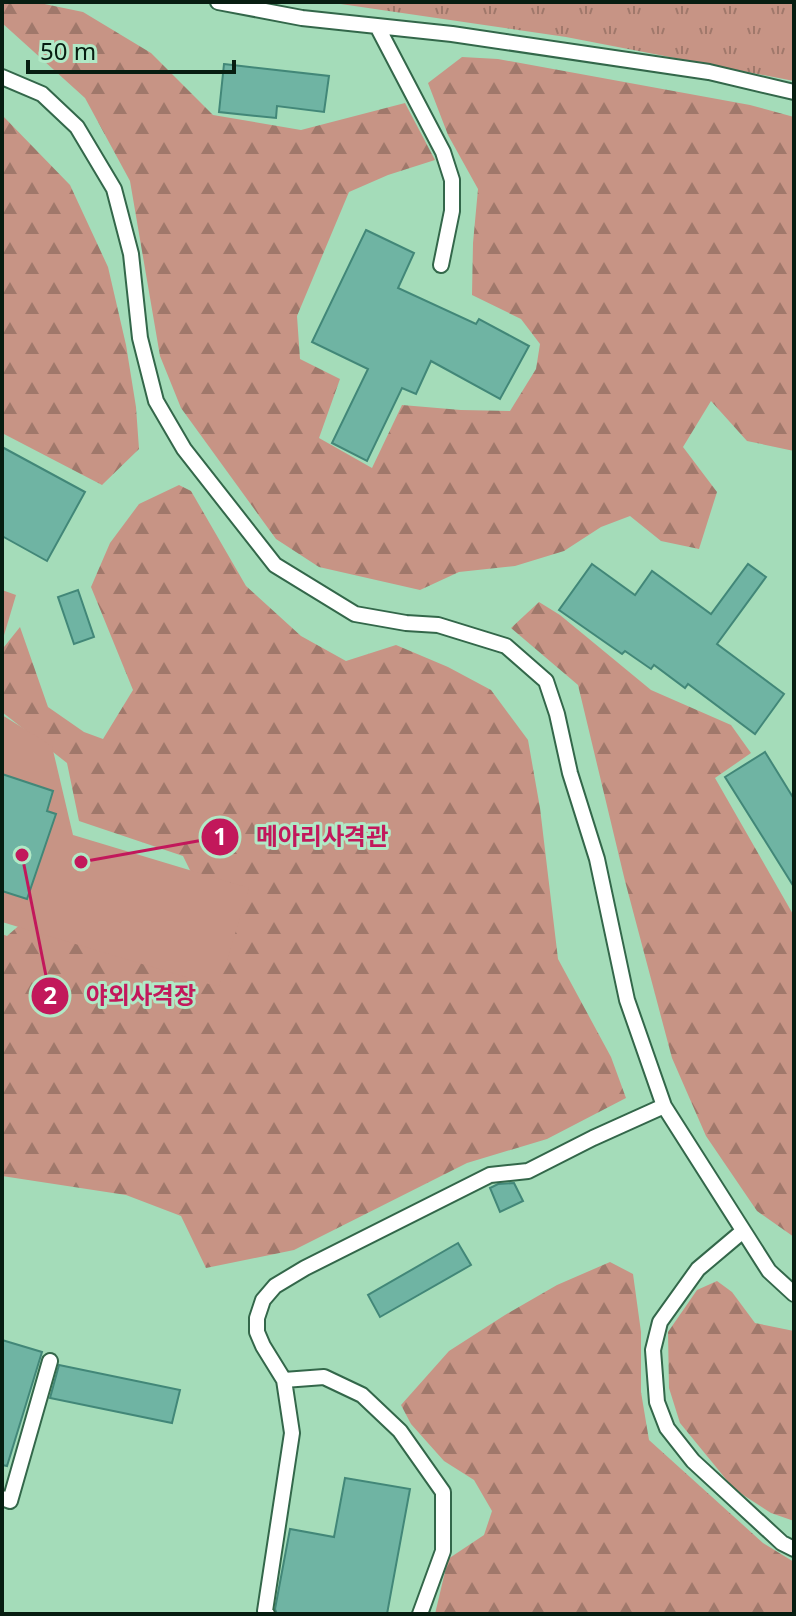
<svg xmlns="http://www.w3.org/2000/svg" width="796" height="1616" font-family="'Noto Sans','Noto Sans KR',sans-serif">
<defs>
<pattern id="grass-tufts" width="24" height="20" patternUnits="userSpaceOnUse" patternTransform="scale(2)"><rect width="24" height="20" fill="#c79485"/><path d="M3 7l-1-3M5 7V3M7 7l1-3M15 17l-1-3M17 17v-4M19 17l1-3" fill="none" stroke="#a0786b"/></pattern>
<pattern id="forest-firs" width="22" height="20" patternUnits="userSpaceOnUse" patternTransform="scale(2)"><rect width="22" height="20" fill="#c79485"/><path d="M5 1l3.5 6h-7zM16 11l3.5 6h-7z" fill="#a0786b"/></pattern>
</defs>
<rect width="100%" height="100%" fill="#a4dcb9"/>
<path fill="url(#grass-tufts)" d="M 327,2 L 794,2 L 794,81 L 566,37 Z"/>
<path fill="url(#forest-firs)" d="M 2,2 L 35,2 L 83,12 L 151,53 L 213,115 L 301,130 L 405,103 L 435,160 L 388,175 L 349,192 L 297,316 L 300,359 L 340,379 L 319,438 L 372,468 L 402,405 L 461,410 L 510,411 L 536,369 L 540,344 L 521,319 L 472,295 L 473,243 L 478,189 L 448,135 L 428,83 L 462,57 L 498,59 L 750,105 L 794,117 L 794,451 L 747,441 L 711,401 L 683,447 L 717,492 L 699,549 L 661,541 L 630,516 L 601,527 L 564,551 L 515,566 L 459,572 L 420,590 L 319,567 L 276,539 L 181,408 L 160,356 L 130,181 L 85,98 L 2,23 Z
M 2,115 L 70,185 L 108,267 L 126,345 L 136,407 L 139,449 L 102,485 L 2,433 Z
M 179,485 L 191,491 L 246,586 L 301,636 L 346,661 L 396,645 L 448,667 L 491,690 L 528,740 L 540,808 L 558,959 L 611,1057 L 626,1098 L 547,1139 L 467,1163 L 294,1250 L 206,1268 L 181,1216 L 126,1195 L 2,1176 L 2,934 L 7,936 L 31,915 L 214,919 L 183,856 L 79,821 L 67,763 L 2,712 L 2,654 L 4,647 L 20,627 L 48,707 L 84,732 L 103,739 L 133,690 L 91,587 L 110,543 L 139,504 Z
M 539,602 L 560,615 L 651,690 L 731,725 L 751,753 L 715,778 L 794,916 L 794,1237 L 757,1211 L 706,1136 L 672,1058 L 625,881 L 578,685 L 511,628 Z
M 610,1262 L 633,1274 L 641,1332 L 641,1392 L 649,1440 L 763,1543 L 794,1562 L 794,1614 L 435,1614 L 448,1559 L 484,1535 L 492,1511 L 474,1480 L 444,1461 L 411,1424 L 401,1405 L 449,1351 L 505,1315 L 557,1285 Z
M 717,1281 L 732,1292 L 755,1323 L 794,1331 L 794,1521 L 771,1513 L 734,1489 L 680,1423 L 669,1388 L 668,1332 L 697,1290 Z"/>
<path fill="#c79485" d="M 2,590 L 16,595 L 2,642 Z
M 2,715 L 52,746 L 73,835 L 249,888 L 219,987 L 2,922 Z"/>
<path fill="#6fb4a3" stroke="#428778" stroke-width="2" d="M 224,64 L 329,76 L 324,112 L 277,106 L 276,118 L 219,112 Z
M 366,230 L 414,253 L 398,288 L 476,324 L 479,319 L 529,346 L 500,399 L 431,361 L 416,394 L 402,388 L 367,461 L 332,443 L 368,369 L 312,342 Z
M 2,447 L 85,492 L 47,561 L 2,536 Z
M 592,564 L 635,595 L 652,571 L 711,614 L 748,564 L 766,577 L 717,644 L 784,694 L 755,734 L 688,684 L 685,688 L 654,665 L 651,669 L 625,651 L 622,654 L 559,610 Z
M 78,590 L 94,637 L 74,644 L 58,597 Z
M 765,752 L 794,799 L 794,887 L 725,777 Z
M 2,774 L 53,791 L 47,811 L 56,814 L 27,899 L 2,891 Z
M 514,1183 L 523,1201 L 500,1212 L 490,1188 L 498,1184 Z
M 458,1243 L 471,1265 L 380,1317 L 368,1295 Z
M 2,1340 L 42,1352 L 7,1466 L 2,1465 Z
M 59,1365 L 180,1390 L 172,1423 L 50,1398 Z
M 345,1478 L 410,1489 L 387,1614 L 277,1614 L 275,1609 L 290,1529 L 334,1537 Z"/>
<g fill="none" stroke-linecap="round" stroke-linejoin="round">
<defs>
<path id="service" d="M 218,2 L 302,18 L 452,34 L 709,72 L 794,92
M 377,26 L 443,152 L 452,180 L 452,211 L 441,265
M 2,77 L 42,94 L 77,127 L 114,189 L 131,254 L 140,338 L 156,401 L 184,449 L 275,565 L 355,614 L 406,623 L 438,625 L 506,646 L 546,681 L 557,714 L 570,773 L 597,859 L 627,1000 L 664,1106 L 769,1271 L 794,1294
M 743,1231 L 698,1269 L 660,1322 L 653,1350 L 657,1402 L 667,1428 L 693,1461 L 782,1543 L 794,1549
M 284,1380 L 324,1377 L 362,1395 L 400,1431 L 443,1492 L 443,1551 L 420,1614
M 2,1498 L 10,1501 L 50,1361
M 267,1614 L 265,1611 L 292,1433 L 284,1380 L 263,1346 L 257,1332 L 257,1318 L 263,1300 L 275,1286 L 305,1268 L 490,1175 L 528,1171 L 593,1138 L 664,1106"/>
</defs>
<use href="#service" stroke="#33674a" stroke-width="18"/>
<use href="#service" stroke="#fff" stroke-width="14"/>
</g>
<path fill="none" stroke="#c2185b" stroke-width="3" d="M81 862L220 837M22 855L50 996"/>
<g fill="#c2185b" stroke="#b1e9c6" stroke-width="3">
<circle cx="81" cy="862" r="8"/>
<circle cx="22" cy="855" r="8"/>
<circle cx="220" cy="837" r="20"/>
<circle cx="50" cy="996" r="20"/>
</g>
<g font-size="24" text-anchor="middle" font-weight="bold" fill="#fff">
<text x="220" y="845">1</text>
<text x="50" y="1004">2</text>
</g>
<g font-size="24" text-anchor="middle" font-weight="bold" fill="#c2185b" stroke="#b1e9c6" stroke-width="6" stroke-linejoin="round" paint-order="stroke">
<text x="322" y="845">메아리사격관</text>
<text x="141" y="1004">야외사격장</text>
</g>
<rect width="796" height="1616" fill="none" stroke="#071d11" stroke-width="8"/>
<path d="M28 60v12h206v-12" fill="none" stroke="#071d11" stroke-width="4"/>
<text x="40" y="60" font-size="24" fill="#071d11" stroke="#b1e9c6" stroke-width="6" paint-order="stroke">50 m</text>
</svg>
